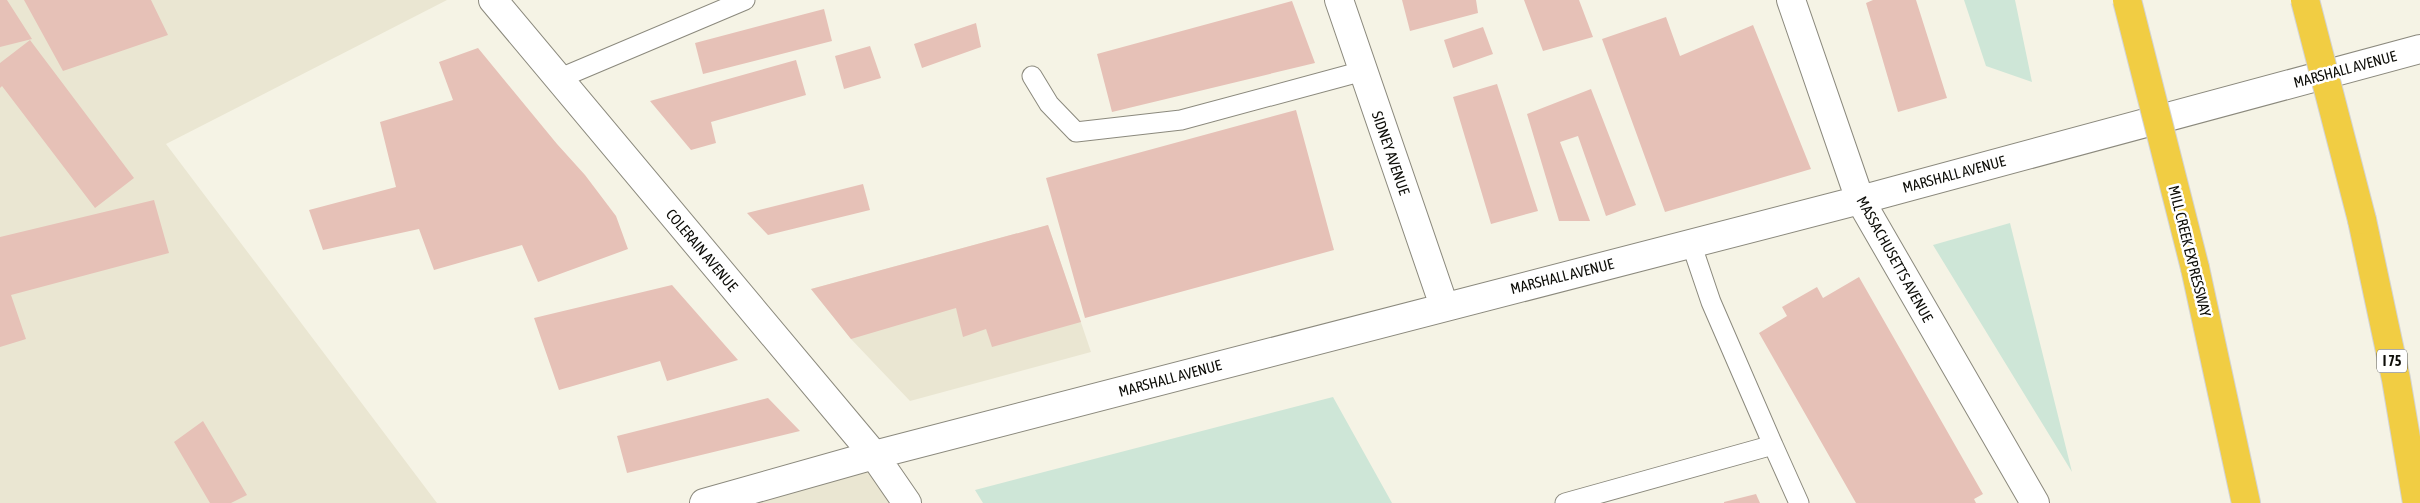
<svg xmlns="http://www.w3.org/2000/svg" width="2420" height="503" font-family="'Asap Condensed',sans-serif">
<rect width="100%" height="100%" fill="#f5f3e5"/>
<path fill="#eae6d2" d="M 0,0 L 447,0 L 166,144 L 437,503 L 0,503 Z
M 1048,225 L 1091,352 L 910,401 L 851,339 L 811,289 Z
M 874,455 L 907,503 L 704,503 Z"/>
<path fill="#cee6d7" d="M 1964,0 L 2015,0 L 2032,82 L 1986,66 Z
M 2010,223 L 2072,472 L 1933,245 Z
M 1333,397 L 1392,503 L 983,503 L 975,490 Z"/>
<path fill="#e6c1b7" d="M 0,0 L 7,0 L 32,39 L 0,47 Z
M 24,0 L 151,0 L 168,35 L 63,71 Z
M 1402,0 L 1476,0 L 1478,13 L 1410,31 Z
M 1524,0 L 1579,0 L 1593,37 L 1543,51 Z
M 1873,0 L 1916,0 L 1947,98 L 1898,112 L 1866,3 Z
M 1292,1 L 1315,63 L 1112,112 L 1097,54 Z
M 824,9 L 832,41 L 703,74 L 695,43 Z
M 1666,17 L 1680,56 L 1753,25 L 1811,169 L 1665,212 L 1602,39 Z
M 976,23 L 981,47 L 922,68 L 914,44 Z
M 1483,27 L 1493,54 L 1453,68 L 1444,40 Z
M 30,40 L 134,178 L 95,208 L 2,86 L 0,88 L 0,63 Z
M 870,46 L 881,78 L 844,89 L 835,56 Z
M 478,48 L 557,144 L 585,175 L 616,216 L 628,249 L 538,282 L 522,245 L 434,270 L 419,229 L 323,250 L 309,210 L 396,187 L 380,122 L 453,100 L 439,62 Z
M 796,60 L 806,95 L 711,122 L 716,143 L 691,150 L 650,101 Z
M 1497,84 L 1538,211 L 1491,224 L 1453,97 Z
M 1591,89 L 1636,205 L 1606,216 L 1578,136 L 1560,142 L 1590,221 L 1559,221 L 1527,114 Z
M 1296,110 L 1334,250 L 1085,318 L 1046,178 Z
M 863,184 L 870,210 L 768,235 L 747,213 Z
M 154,200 L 169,253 L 11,295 L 26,339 L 0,347 L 0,237 Z
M 1048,225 L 1081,322 L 992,347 L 986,329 L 963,337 L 956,308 L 851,339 L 811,289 Z
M 1859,277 L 1983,494 L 1974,499 L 1976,503 L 1856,503 L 1759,333 L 1787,316 L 1782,307 L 1817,287 L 1823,298 Z
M 672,285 L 738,360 L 667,381 L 660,361 L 559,390 L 534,318 Z
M 768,398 L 800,431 L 627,473 L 617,436 Z
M 203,421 L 247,495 L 231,503 L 210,503 L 174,442 Z
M 1756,494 L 1760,503 L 1724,503 L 1724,502 Z"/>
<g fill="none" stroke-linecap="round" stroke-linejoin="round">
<defs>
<path id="lane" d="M 1032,76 L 1049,104 L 1076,132 L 1181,120 L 1363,71
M 558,79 L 745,0
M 1773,445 L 1799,503
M 1565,503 L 1773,445 L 1711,302 L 1691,243"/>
<path id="street" d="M 493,0 L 874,455 L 907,503
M 1339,0 L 1444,306
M 1791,0 L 1860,200 L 2035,503
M 704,503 L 874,455 L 1860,200 L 2420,49"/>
<path id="highway" d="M 2362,220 L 2396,379 L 2417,503
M 2195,268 L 2246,503"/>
</defs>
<use href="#lane" stroke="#8b897d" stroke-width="21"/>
<use href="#street" stroke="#8b897d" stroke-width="30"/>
<use href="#highway" stroke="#d3d3d3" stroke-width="30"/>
<use href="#lane" stroke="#fff" stroke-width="19"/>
<use href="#street" stroke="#fff" stroke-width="28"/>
<use href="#highway" stroke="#f1cd43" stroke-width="28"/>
<defs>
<path id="highway-bridge" d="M 2127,0 L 2195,268
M 2305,0 L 2362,220"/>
</defs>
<use href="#highway-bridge" stroke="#d3d3d3" stroke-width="30" stroke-linecap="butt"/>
<use href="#highway-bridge" stroke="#f1cd43" stroke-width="28"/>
</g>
<g text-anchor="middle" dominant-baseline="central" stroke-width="5" stroke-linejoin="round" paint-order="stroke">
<rect fill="#fff" stroke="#565652" stroke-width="1" x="2377" y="349.5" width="30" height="23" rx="4"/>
<g font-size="14" font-weight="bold" fill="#0d0d08">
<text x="2392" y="361">I 75</text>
</g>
<g font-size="15" fill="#0d0d08" stroke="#fff">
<text transform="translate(2345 69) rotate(-15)">MARSHALL AVENUE</text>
<text transform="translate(1391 153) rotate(71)">SIDNEY AVENUE</text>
<text transform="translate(1954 174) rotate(-15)">MARSHALL AVENUE</text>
<text transform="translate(702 250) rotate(50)">COLERAIN AVENUE</text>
<text transform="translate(2190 251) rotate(76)">MILL CREEK EXPRESSWAY</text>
<text transform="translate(1895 259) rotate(61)">MASSACHUSETTS AVENUE</text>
<text transform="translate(1562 276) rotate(-14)">MARSHALL AVENUE</text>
<text transform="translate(1170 378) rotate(-15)">MARSHALL AVENUE</text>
</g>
</g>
</svg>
